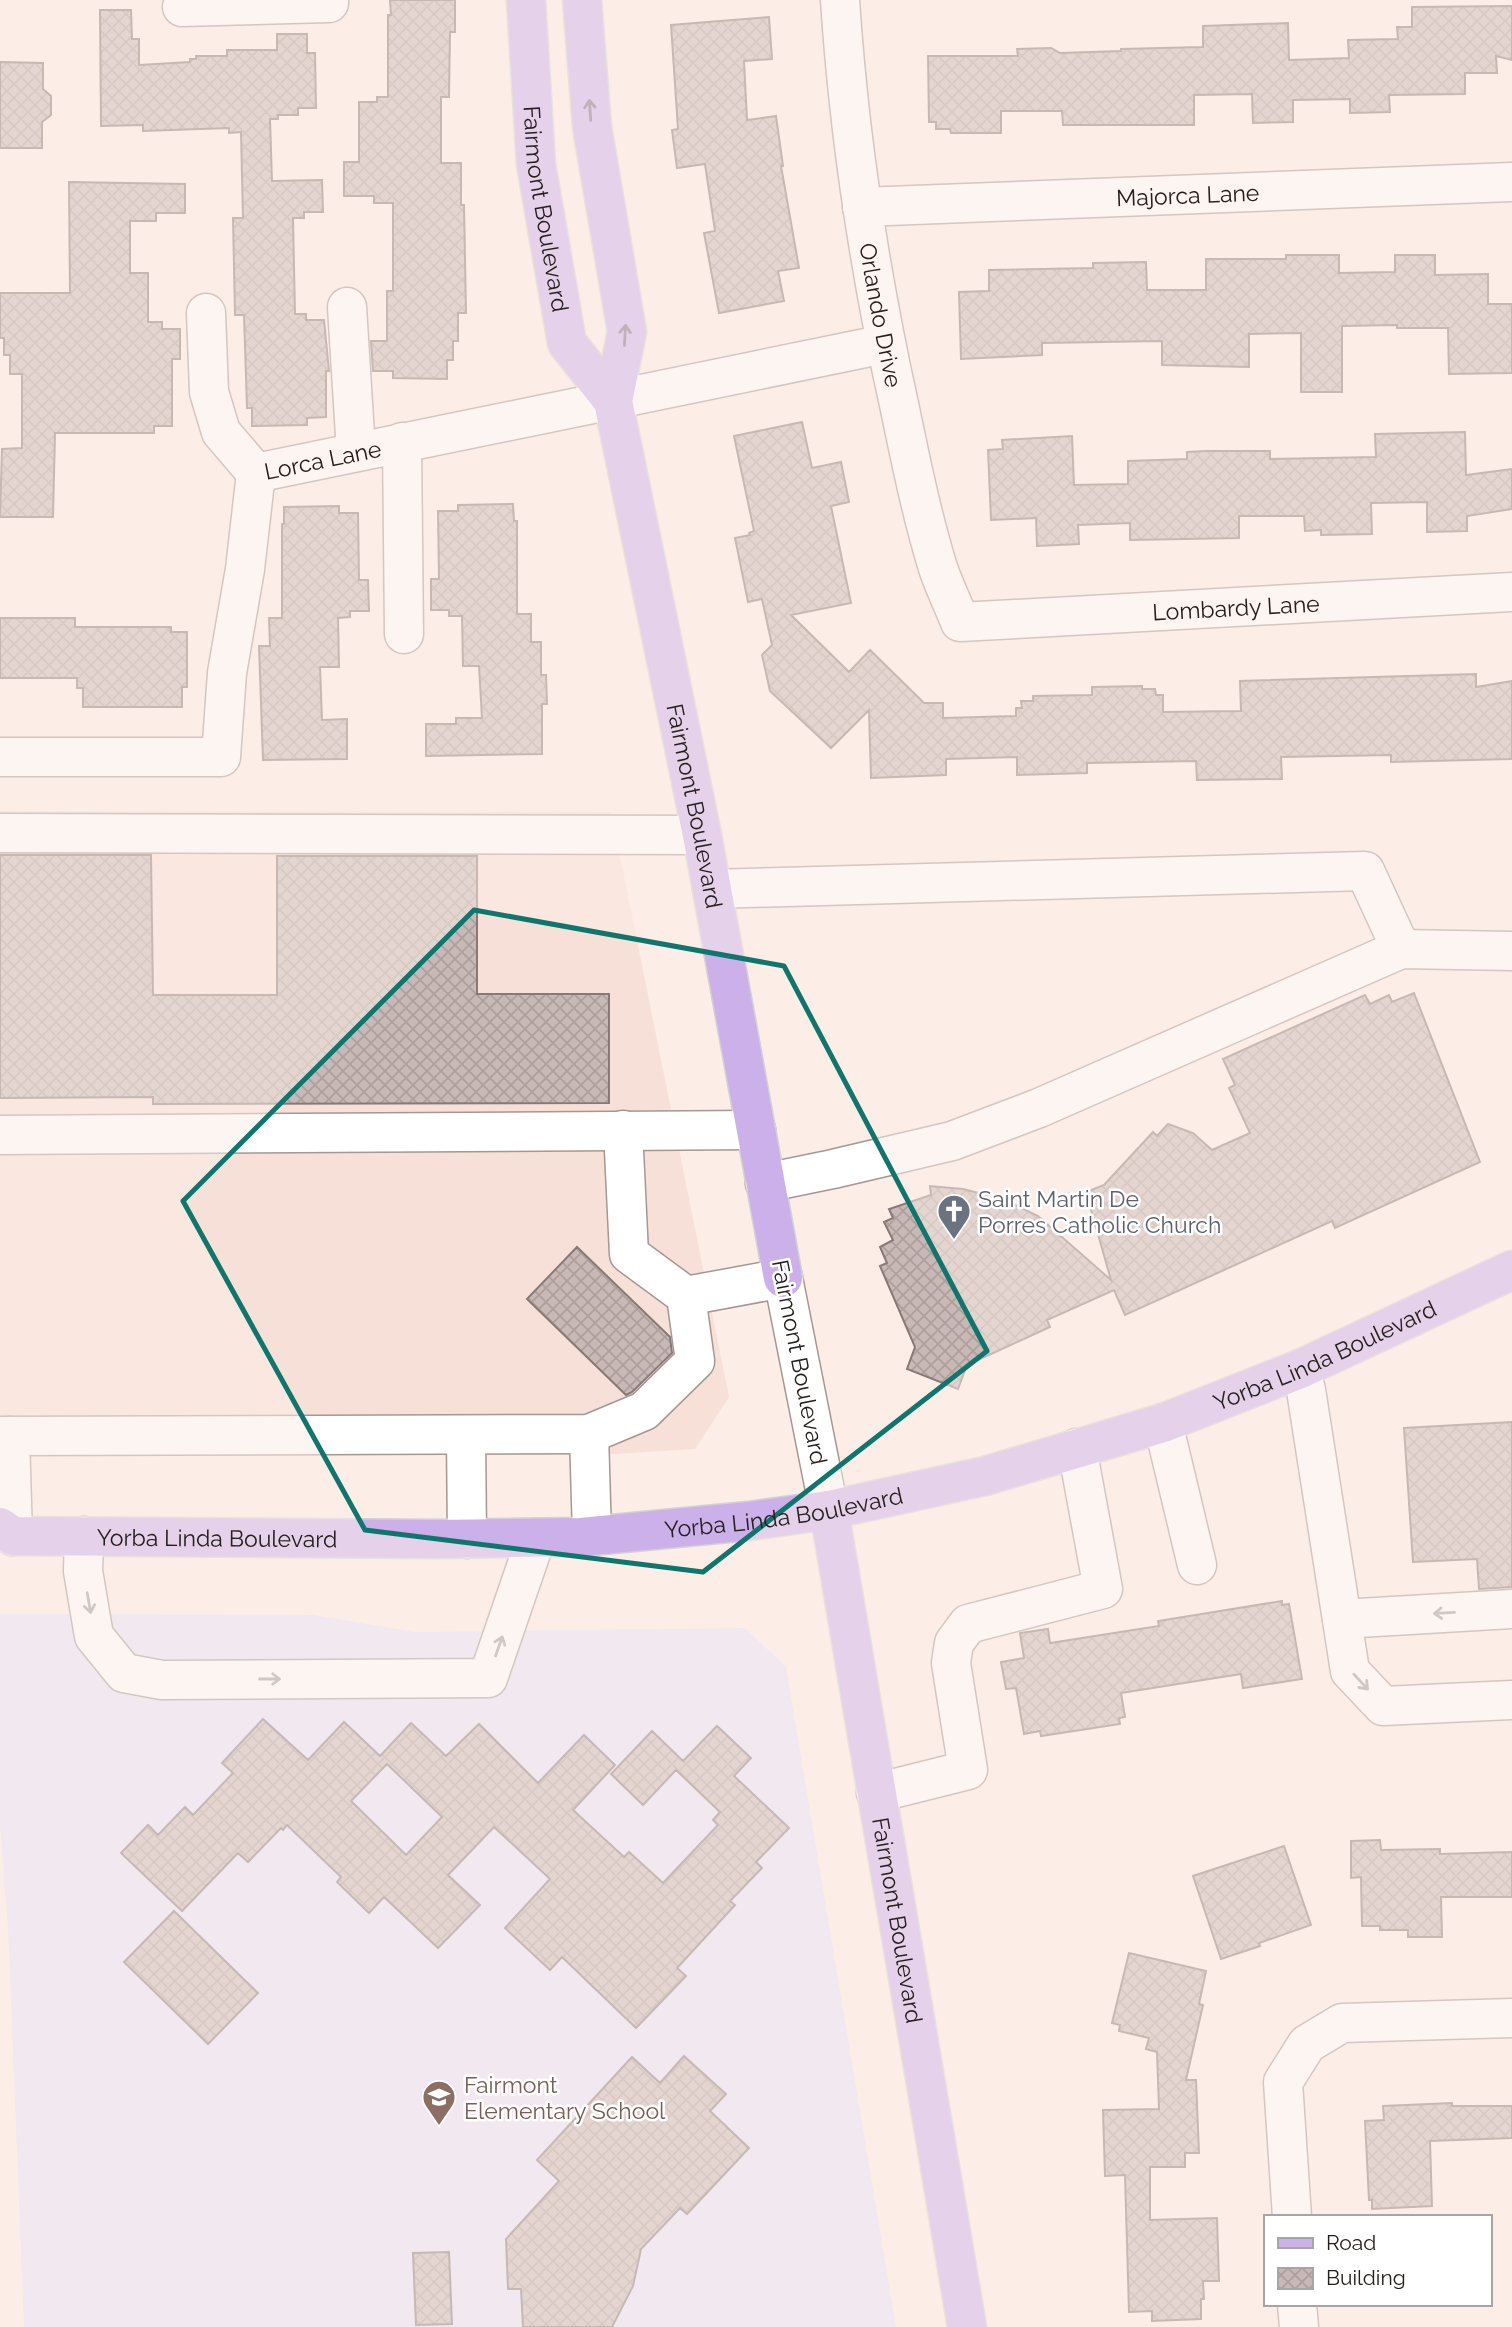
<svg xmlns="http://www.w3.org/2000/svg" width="1512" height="2327" font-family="Raleway,sans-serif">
<defs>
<pattern id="building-cross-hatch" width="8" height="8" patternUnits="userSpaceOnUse" patternTransform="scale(1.75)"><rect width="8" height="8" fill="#c8b9b6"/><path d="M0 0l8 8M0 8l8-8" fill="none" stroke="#ac9f9c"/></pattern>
</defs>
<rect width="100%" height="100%" fill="#fcede7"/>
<path fill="#f7e0d8" d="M 0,811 L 611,812 L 729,1397 L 695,1449 L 615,1454 L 0,1457 Z"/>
<path fill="#e6e4fa" d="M 0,1614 L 313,1615 L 415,1632 L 745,1628 L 786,1667 L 896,2327 L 24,2327 L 8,1927 L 0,1827 Z"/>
<path fill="url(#building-cross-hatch)" stroke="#887977" stroke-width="2" fill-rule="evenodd" d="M 390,0 L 455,0 L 455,32 L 450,32 L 449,97 L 441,97 L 441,163 L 461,163 L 461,205 L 464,205 L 466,313 L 458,313 L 458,341 L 453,341 L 453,360 L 447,360 L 447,379 L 393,378 L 393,371 L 373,371 L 371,341 L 387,341 L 387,291 L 393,291 L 393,203 L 374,203 L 374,196 L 344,196 L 344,162 L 359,162 L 359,102 L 377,102 L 377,97 L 388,97 L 388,15 L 391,15 Z
M 1512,6 L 1512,60 L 1496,56 L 1497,73 L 1465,73 L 1465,94 L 1389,95 L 1390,112 L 1350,113 L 1350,99 L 1293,100 L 1293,122 L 1253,123 L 1252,94 L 1194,95 L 1194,125 L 1063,125 L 1062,111 L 1001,111 L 1001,133 L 951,133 L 950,129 L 936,129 L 936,122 L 929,122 L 928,56 L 1018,56 L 1017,49 L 1051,48 L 1060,53 L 1121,51 L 1121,49 L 1203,47 L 1203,26 L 1288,23 L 1289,60 L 1349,58 L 1348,40 L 1398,39 L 1397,27 L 1412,27 L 1412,7 Z
M 100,10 L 131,10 L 132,39 L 139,39 L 139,65 L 190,62 L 190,59 L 196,59 L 196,56 L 227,56 L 227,50 L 277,50 L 277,34 L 307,34 L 307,53 L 315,53 L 316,108 L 298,108 L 298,115 L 278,115 L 278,119 L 270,119 L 272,181 L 322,180 L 323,212 L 304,212 L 304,218 L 293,218 L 295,314 L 306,314 L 306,320 L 324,320 L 329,371 L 326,371 L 326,417 L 307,418 L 307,425 L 252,426 L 252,408 L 247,408 L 244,315 L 235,315 L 233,218 L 243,218 L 241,132 L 229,133 L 229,128 L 143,131 L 143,125 L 101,126 Z
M 769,17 L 772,59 L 744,61 L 747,120 L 776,116 L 783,166 L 781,166 L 799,268 L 778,271 L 784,301 L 719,313 L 704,233 L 715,231 L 705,164 L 677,168 L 672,130 L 678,129 L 671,25 Z
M 0,62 L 43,63 L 43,89 L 51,96 L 51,115 L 42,122 L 42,148 L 0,148 Z
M 69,182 L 185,184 L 185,213 L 156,213 L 156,221 L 130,221 L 130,273 L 148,273 L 148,322 L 162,322 L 162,329 L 180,329 L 180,359 L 172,359 L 172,426 L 154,426 L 154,433 L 55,433 L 53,517 L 0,517 L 2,449 L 22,448 L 22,374 L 10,374 L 10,355 L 4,355 L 4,338 L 0,338 L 0,293 L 70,293 Z
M 1286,255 L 1339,255 L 1339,273 L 1395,272 L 1395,255 L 1435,255 L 1435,275 L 1488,274 L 1488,304 L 1512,304 L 1512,373 L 1449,374 L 1448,328 L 1397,328 L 1397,325 L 1342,326 L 1342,392 L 1301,392 L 1301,333 L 1249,334 L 1249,367 L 1162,365 L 1162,341 L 1042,343 L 1042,355 L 961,359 L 959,292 L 989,291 L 989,270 L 1093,268 L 1093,263 L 1146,262 L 1147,290 L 1206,290 L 1206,259 L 1286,259 Z
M 802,422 L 812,468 L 841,462 L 849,502 L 831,506 L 851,603 L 791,615 L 849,672 L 870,650 L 924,703 L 943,703 L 943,718 L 1016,716 L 1016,708 L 1022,708 L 1021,701 L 1033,701 L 1033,696 L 1092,695 L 1092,687 L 1142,686 L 1142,689 L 1155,689 L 1156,695 L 1163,695 L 1163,712 L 1241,711 L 1240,681 L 1476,674 L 1476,687 L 1512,681 L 1512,759 L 1391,762 L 1391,755 L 1281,757 L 1282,779 L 1197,780 L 1196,761 L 1087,763 L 1087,773 L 1017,775 L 1017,757 L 946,759 L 946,775 L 871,778 L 869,710 L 831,748 L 770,691 L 762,655 L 772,645 L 762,599 L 748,602 L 735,538 L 750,535 L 749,533 L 754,531 L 734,436 Z
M 1465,432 L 1466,475 L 1512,469 L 1512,509 L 1467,516 L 1467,531 L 1427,532 L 1427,502 L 1371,503 L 1372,534 L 1321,535 L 1321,530 L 1305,531 L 1304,516 L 1239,516 L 1239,538 L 1130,540 L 1130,523 L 1078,525 L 1079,544 L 1037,546 L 1036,518 L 991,520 L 988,450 L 1003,449 L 1002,440 L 1072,436 L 1074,485 L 1128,484 L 1128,461 L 1187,459 L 1187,452 L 1206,451 L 1270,451 L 1270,459 L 1376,457 L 1375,434 Z
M 513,504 L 514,521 L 517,521 L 517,614 L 531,614 L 531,642 L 541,642 L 541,675 L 546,675 L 547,704 L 542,704 L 542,754 L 426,756 L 426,724 L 456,724 L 456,718 L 482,718 L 479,666 L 463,666 L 462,616 L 449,616 L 449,610 L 431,610 L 431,579 L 439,579 L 438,511 L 458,511 L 458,505 Z
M 339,506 L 339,513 L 358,513 L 359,580 L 368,580 L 369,611 L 350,611 L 350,617 L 338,618 L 339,667 L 320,667 L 322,720 L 347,719 L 347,759 L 263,760 L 259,646 L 270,646 L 269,618 L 282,618 L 282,524 L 284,524 L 284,507 Z
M 0,618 L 75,618 L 75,627 L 171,627 L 171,632 L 187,632 L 187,687 L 182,687 L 182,707 L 83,707 L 83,688 L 77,688 L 77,678 L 0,678 Z
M 0,855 L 151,855 L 153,995 L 277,995 L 277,856 L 477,856 L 477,994 L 609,994 L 609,1103 L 153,1104 L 153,1097 L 0,1098 Z
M 1414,993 L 1480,1162 L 1335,1228 L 1332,1221 L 1125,1315 L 1114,1290 L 1047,1320 L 1050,1327 L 967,1365 L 958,1389 L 907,1369 L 915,1347 L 880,1266 L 887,1263 L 880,1247 L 893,1240 L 884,1222 L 893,1218 L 889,1209 L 931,1195 L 930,1186 L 963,1189 L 1005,1200 L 1038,1216 L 1111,1280 L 1086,1192 L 1104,1185 L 1153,1132 L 1157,1136 L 1168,1124 L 1193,1133 L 1212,1150 L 1250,1133 L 1229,1088 L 1235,1085 L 1223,1059 L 1365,995 L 1370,1004 L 1389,995 L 1392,1002 Z
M 577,1247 L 670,1337 L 672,1353 L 632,1392 L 626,1395 L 527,1299 Z
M 1512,1422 L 1512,1587 L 1479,1589 L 1477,1559 L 1413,1562 L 1404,1428 Z
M 1282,1601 L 1282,1605 L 1289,1604 L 1302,1679 L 1243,1688 L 1241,1674 L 1121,1693 L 1125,1717 L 1119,1718 L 1120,1724 L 1041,1736 L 1040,1731 L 1024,1734 L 1016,1688 L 1006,1689 L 1001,1662 L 1024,1658 L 1020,1633 L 1048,1629 L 1050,1643 L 1159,1626 L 1158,1621 Z
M 263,1719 L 308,1760 L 344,1722 L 380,1756 L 411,1723 L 446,1756 L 479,1724 L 538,1783 L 584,1735 L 615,1765 L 573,1810 L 624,1857 L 629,1852 L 663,1883 L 718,1825 L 713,1820 L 720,1812 L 676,1770 L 643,1805 L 611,1774 L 652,1731 L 683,1761 L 717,1726 L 751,1758 L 734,1776 L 789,1828 L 756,1862 L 762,1868 L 730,1901 L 735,1905 L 677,1968 L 686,1976 L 636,2028 L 562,1957 L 550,1970 L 505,1928 L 550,1879 L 494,1827 L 448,1875 L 480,1905 L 438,1948 L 384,1897 L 369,1913 L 337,1882 L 341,1877 L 287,1825 L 283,1830 L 281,1828 L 248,1862 L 238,1853 L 182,1911 L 121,1853 L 148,1825 L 158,1835 L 185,1807 L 193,1815 L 233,1773 L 222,1763 ZM 387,1764 L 442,1817 L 406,1855 L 351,1801 Z
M 1380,1840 L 1381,1850 L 1440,1849 L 1440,1854 L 1512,1852 L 1512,1897 L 1441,1897 L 1442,1937 L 1408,1937 L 1408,1930 L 1380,1930 L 1380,1926 L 1362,1926 L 1361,1877 L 1351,1878 L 1351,1841 Z
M 1284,1846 L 1311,1925 L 1259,1943 L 1260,1946 L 1221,1959 L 1193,1876 Z
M 174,1911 L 258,1993 L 208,2044 L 124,1962 Z
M 1129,1953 L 1206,1971 L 1199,2004 L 1203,2005 L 1186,2080 L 1196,2080 L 1199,2153 L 1185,2153 L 1185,2167 L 1150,2167 L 1150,2220 L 1217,2218 L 1219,2281 L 1203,2281 L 1204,2299 L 1201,2299 L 1201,2319 L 1152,2321 L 1152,2311 L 1129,2312 L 1125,2175 L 1105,2176 L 1103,2110 L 1159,2109 L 1157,2052 L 1146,2049 L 1149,2038 L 1119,2031 L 1120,2025 L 1112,2023 Z
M 684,2056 L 726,2094 L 710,2111 L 749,2148 L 687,2214 L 680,2208 L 641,2249 L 633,2286 L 612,2327 L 523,2327 L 521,2289 L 508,2289 L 506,2239 L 559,2181 L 537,2160 L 632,2057 L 660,2083 Z
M 1452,2103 L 1452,2106 L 1512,2106 L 1512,2138 L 1430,2141 L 1432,2206 L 1372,2209 L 1372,2200 L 1369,2200 L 1365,2121 L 1384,2120 L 1383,2106 Z
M 449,2252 L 452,2324 L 416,2325 L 413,2253 Z"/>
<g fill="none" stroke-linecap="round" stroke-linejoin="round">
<defs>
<g id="minor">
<path id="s1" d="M 840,0 C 849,137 870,274 900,409 C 911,462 922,516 938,568 C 944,586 953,604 960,622 L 1512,592"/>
<path d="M 182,7 L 329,3 L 329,0"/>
<path id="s2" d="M 862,207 L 1512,182"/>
<path d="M 347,307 L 356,452"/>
<path d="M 206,313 L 209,392 L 221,432 L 256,473"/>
<path d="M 402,442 L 404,634"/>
<path id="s3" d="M 256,473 L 885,344"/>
<path d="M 0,757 L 221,757 L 227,673 L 245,569 L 256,473"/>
<path d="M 0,833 L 702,835"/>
<path d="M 712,889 L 1365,871 L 1401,949"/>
<path d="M 0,1135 L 756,1130"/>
<path d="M 765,1183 L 833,1169 L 952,1141 L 1039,1108 L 1401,949 L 1512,951"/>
<path d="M 686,1296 L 783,1278 L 829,1510"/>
<path d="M 1300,1369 L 1306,1390 L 1350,1671 L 1383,1706 L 1512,1700"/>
<path d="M 1163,1423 L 1197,1565"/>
<path d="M 589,1434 L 592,1536"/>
<path d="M 466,1435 L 467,1539"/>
<path d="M 0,1436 L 589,1434 L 644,1411 L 695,1361 L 686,1296 L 629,1254 L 623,1130"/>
<path d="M 10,1436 L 13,1536"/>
<path d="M 84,1536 L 83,1571 L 94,1636 L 124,1673 L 162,1680 L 488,1678 L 536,1538"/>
<path d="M 1342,1619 L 1512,1609"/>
<path d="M 876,1793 L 968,1770 L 951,1663 L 954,1643 L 968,1624 L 1103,1589 L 1077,1448"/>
<path d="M 1292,2217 L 1283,2082 L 1307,2044 L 1342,2023 L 1512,2018"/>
<path d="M 1297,2304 L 1299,2327"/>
</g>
<g id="major">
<path id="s4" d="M 526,0 L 536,164 L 567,343 L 613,401"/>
<path id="s5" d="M 582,0 L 592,127 L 627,332 L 613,401 L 702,835 L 783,1278"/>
<path id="s6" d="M 829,1510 L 967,2327"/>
<path id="s7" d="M 0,1527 L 13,1536 L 435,1539 L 581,1537 L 749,1521 L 829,1510 L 985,1476 L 1163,1423 L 1300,1369 L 1512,1270"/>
</g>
</defs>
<use href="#minor" stroke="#a59792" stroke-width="41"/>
<use href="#major" stroke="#d3d2d2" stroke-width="41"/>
<use href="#minor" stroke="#fff" stroke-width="38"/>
<use href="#major" stroke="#cbb0ea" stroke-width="38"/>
</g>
<defs><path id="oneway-shaft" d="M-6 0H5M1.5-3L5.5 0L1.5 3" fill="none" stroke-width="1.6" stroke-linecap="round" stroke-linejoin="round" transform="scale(1.75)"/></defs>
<g stroke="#786884">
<use href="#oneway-shaft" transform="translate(590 110) rotate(-94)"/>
<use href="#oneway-shaft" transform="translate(625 335) rotate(-87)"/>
</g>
<g stroke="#9d9b9a">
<use href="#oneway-shaft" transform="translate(89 1603) rotate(80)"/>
<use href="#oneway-shaft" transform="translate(1444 1613) rotate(177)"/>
<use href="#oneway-shaft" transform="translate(499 1646) rotate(-71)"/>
<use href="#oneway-shaft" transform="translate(270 1679)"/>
<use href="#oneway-shaft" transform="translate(1361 1682) rotate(47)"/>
</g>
<path d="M0 0H1512V2327H0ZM 474,910 L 784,966 L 987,1351 L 703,1572 L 365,1530 L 183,1201 Z" fill="#fcede7" fill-opacity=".55" fill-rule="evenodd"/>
<path fill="none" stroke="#0f766e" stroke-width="5" stroke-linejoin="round" d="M 474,910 L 784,966 L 987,1351 L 703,1572 L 365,1530 L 183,1201 Z"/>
<defs>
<symbol id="church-pin" viewBox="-11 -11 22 30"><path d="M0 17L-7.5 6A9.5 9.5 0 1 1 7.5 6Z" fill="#6b7280" stroke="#fff"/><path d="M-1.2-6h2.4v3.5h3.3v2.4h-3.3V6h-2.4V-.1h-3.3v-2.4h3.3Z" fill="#fff"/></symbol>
<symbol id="school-pin" viewBox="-11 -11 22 30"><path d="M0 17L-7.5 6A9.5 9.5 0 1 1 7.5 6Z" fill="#8d6e63" stroke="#fff"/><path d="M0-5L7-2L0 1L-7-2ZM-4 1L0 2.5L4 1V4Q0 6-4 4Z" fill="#fff"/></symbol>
</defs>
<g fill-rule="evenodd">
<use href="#church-pin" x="935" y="1192" width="38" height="52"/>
<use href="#school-pin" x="420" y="2078" width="38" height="52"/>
</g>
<g text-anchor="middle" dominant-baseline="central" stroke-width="5" stroke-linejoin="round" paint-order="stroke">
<g font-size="23" fill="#25201e" stroke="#fff">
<text stroke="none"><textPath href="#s2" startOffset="326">Majorca Lane</textPath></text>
<text stroke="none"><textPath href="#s4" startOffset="210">Fairmont Boulevard</textPath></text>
<text stroke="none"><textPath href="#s1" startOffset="318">Orlando Drive</textPath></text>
<text stroke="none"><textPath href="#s3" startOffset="68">Lorca Lane</textPath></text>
<text stroke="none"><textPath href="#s1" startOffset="912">Lombardy Lane</textPath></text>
<text stroke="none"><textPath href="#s5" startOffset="819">Fairmont Boulevard</textPath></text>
<text stroke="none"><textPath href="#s7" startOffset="1354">Yorba Linda Boulevard</textPath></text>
<text transform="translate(800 1362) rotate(79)">Fairmont Boulevard</text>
<text stroke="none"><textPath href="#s7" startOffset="788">Yorba Linda Boulevard</textPath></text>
<text stroke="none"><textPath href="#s7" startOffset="220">Yorba Linda Boulevard</textPath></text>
<text stroke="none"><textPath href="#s6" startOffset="416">Fairmont Boulevard</textPath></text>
</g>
<g font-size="23" fill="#5b616d" stroke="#fff" text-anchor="start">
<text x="978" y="1198">Saint Martin De<tspan x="978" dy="26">Porres Catholic Church</tspan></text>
</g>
<g font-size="23" fill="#785e54" stroke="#fff" text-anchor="start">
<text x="464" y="2084">Fairmont<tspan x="464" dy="26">Elementary School</tspan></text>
</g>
</g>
<rect x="1264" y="2215" width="228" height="91" fill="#ffffff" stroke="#a8a6a5" stroke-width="2"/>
<rect x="1278" y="2238" width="35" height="10" fill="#cbb0ea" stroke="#a8a6a5" stroke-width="2"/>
<text x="1326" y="2250" font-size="21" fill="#25201e">Road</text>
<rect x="1278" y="2268" width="35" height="21" fill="url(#building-cross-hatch)" stroke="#a8a6a5" stroke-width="2"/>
<text x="1326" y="2285" font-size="21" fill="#25201e">Building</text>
</svg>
